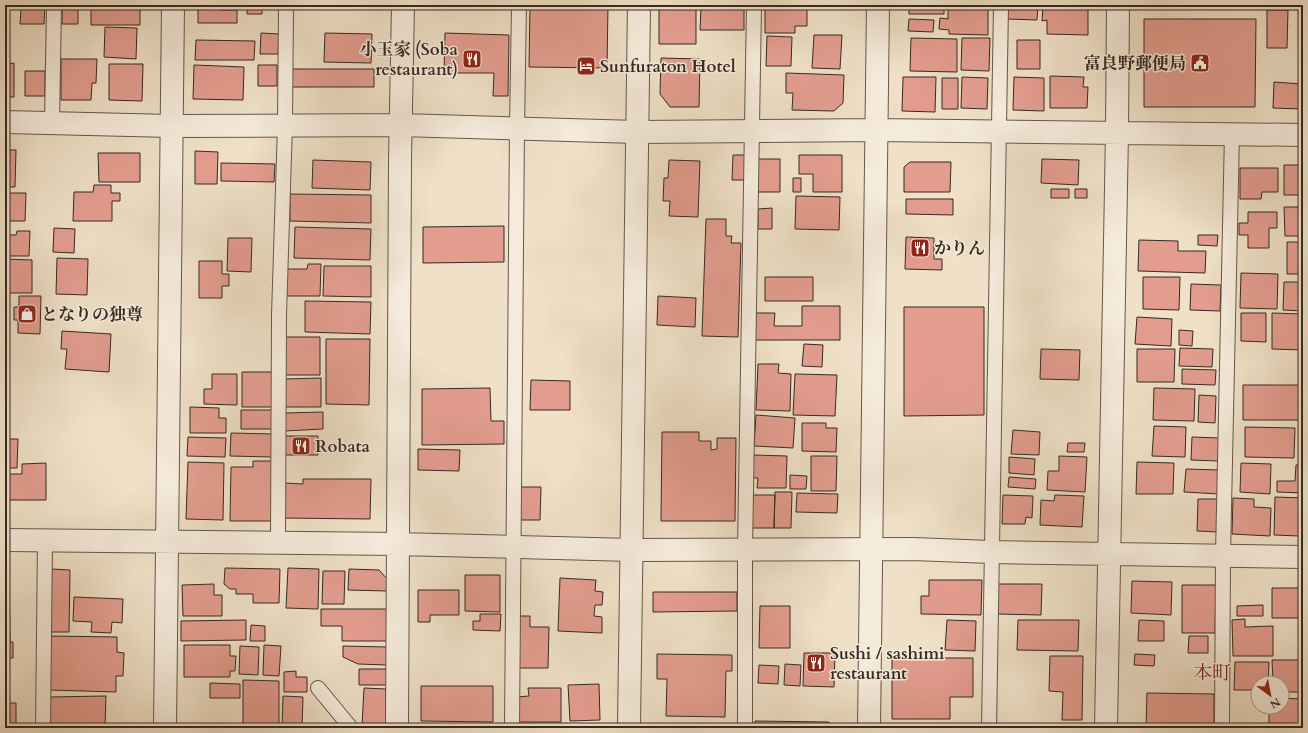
<svg xmlns="http://www.w3.org/2000/svg" width="1308" height="733" font-family="Cardo,'Noto Serif JP',serif">
<rect width="100%" height="100%" fill="#efe0c7"/>
<filter id="stains"><feTurbulence type="fractalNoise" baseFrequency=".005" numOctaves="4"/><feColorMatrix values="0 0 0 0 .2 0 0 0 0 .09 0 0 0 0 .02 0 0 0 .5 -.17"/></filter>
<radialGradient id="worn" r=".72"><stop offset=".6" stop-color="#630" stop-opacity="0"/><stop offset="1" stop-color="#630" stop-opacity=".3"/></radialGradient>
<path fill="#e39d8f" stroke="#372922" d="M 5,5 L 8,5 L 7,22 L 5,22 Z
M 26,5 L 45,5 L 44,24 L 20,24 L 21,9 L 26,9 Z
M 62,5 L 78,5 L 78,24 L 62,24 Z
M 103,5 L 140,5 L 140,25 L 91,25 L 91,8 L 103,8 Z
M 198,5 L 221,5 L 221,10 L 237,10 L 237,23 L 198,23 Z
M 247,5 L 262,5 L 262,14 L 247,14 Z
M 530,5 L 608,5 L 607,68 L 529,67 Z
M 659,5 L 696,5 L 696,44 L 659,44 Z
M 765,5 L 807,5 L 807,26 L 795,26 L 795,33 L 765,33 Z
M 909,5 L 944,5 L 944,14 L 909,14 Z
M 948,5 L 988,5 L 988,35 L 949,34 L 949,30 L 939,29 L 940,18 L 948,19 Z
M 1008,5 L 1038,5 L 1037,20 L 1007,19 Z
M 1043,5 L 1088,5 L 1088,35 L 1047,34 L 1047,20 L 1042,21 Z
M 701,7 L 744,8 L 744,30 L 700,30 Z
M 1267,10 L 1288,10 L 1287,48 L 1267,48 Z
M 909,19 L 934,20 L 933,32 L 908,31 Z
M 1144,19 L 1256,19 L 1255,107 L 1144,107 Z
M 105,27 L 137,28 L 136,59 L 104,57 Z
M 261,33 L 279,34 L 278,54 L 260,54 Z
M 325,33 L 372,34 L 371,63 L 324,62 Z
M 445,33 L 509,35 L 508,96 L 493,96 L 494,73 L 444,73 Z
M 814,35 L 842,35 L 840,69 L 812,68 Z
M 767,36 L 792,37 L 791,66 L 766,66 Z
M 911,38 L 957,39 L 957,72 L 910,71 Z
M 962,38 L 990,38 L 989,71 L 961,70 Z
M 196,40 L 255,41 L 254,60 L 195,60 Z
M 1017,40 L 1040,40 L 1040,69 L 1017,69 Z
M 661,58 L 700,59 L 699,107 L 670,107 L 660,94 Z
M 61,59 L 97,59 L 96,83 L 92,83 L 91,100 L 61,100 Z
M 14,63 L 14,97 L 5,97 L 5,64 Z
M 109,64 L 143,64 L 142,101 L 109,100 Z
M 194,65 L 244,67 L 243,100 L 193,99 Z
M 258,65 L 277,65 L 277,86 L 258,86 Z
M 291,69 L 374,69 L 374,87 L 291,87 Z
M 25,71 L 45,71 L 45,96 L 25,96 Z
M 786,73 L 844,75 L 843,103 L 834,111 L 792,110 L 793,93 L 786,93 Z
M 1050,76 L 1084,77 L 1083,87 L 1088,87 L 1087,108 L 1050,108 Z
M 903,77 L 936,77 L 935,112 L 902,111 Z
M 962,77 L 988,78 L 987,109 L 961,108 Z
M 1014,77 L 1044,78 L 1044,111 L 1013,110 Z
M 942,78 L 958,78 L 958,109 L 942,109 Z
M 1274,82 L 1302,84 L 1301,109 L 1273,108 Z
M 5,150 L 16,150 L 15,187 L 5,187 Z
M 195,151 L 218,152 L 217,184 L 195,184 Z
M 98,153 L 140,153 L 140,182 L 99,182 Z
M 733,155 L 746,155 L 745,180 L 732,180 Z
M 799,155 L 842,155 L 842,192 L 813,192 L 813,174 L 799,174 Z
M 757,159 L 780,159 L 780,192 L 757,192 Z
M 1042,159 L 1079,160 L 1078,185 L 1041,183 Z
M 313,160 L 371,162 L 370,190 L 312,188 Z
M 669,160 L 700,161 L 698,217 L 669,216 L 670,201 L 663,201 L 664,178 L 668,178 Z
M 910,162 L 951,162 L 950,192 L 904,192 L 904,167 Z
M 221,163 L 275,164 L 274,182 L 221,181 Z
M 1284,165 L 1303,165 L 1303,195 L 1284,195 Z
M 1240,168 L 1278,168 L 1278,192 L 1262,192 L 1261,199 L 1240,199 Z
M 793,178 L 801,178 L 801,192 L 793,192 Z
M 94,185 L 111,185 L 111,193 L 120,193 L 120,201 L 112,201 L 112,221 L 73,221 L 74,192 L 93,192 Z
M 1051,189 L 1069,189 L 1069,198 L 1051,198 Z
M 1075,189 L 1087,189 L 1087,198 L 1075,198 Z
M 5,193 L 26,193 L 25,221 L 5,221 Z
M 290,194 L 371,195 L 371,223 L 290,221 Z
M 796,196 L 840,197 L 839,230 L 795,229 Z
M 906,199 L 953,199 L 953,215 L 906,214 Z
M 1284,207 L 1303,207 L 1303,236 L 1285,236 Z
M 772,208 L 772,229 L 758,229 L 758,209 Z
M 1248,212 L 1277,212 L 1277,228 L 1269,228 L 1269,248 L 1248,248 L 1248,235 L 1239,235 L 1239,223 L 1248,223 Z
M 706,219 L 726,219 L 726,236 L 732,236 L 731,243 L 741,243 L 738,337 L 702,336 Z
M 504,226 L 504,262 L 423,263 L 423,227 Z
M 295,227 L 371,229 L 370,260 L 294,258 Z
M 54,228 L 75,229 L 74,253 L 53,252 Z
M 17,231 L 30,231 L 29,256 L 5,256 L 5,235 L 16,235 Z
M 1198,235 L 1218,235 L 1217,246 L 1198,245 Z
M 906,237 L 934,238 L 934,259 L 942,259 L 942,270 L 905,269 Z
M 228,238 L 252,238 L 251,272 L 227,271 Z
M 1139,240 L 1178,241 L 1178,251 L 1206,251 L 1205,273 L 1138,271 Z
M 1287,242 L 1303,242 L 1303,274 L 1287,274 Z
M 57,258 L 88,259 L 87,295 L 56,294 Z
M 5,259 L 32,260 L 32,293 L 5,293 Z
M 199,261 L 222,261 L 222,274 L 229,274 L 229,286 L 222,286 L 222,298 L 199,298 Z
M 308,264 L 321,264 L 320,296 L 285,296 L 286,269 L 307,269 Z
M 324,266 L 371,266 L 371,297 L 323,296 Z
M 1241,273 L 1278,274 L 1277,309 L 1240,308 Z
M 765,277 L 813,277 L 813,301 L 765,301 Z
M 1143,277 L 1180,277 L 1179,310 L 1143,309 Z
M 1284,282 L 1303,282 L 1303,311 L 1283,310 Z
M 1191,284 L 1221,285 L 1220,311 L 1190,310 Z
M 19,296 L 41,296 L 40,334 L 18,333 L 18,320 L 14,320 L 14,307 L 19,307 Z
M 658,296 L 696,298 L 695,327 L 657,325 Z
M 305,301 L 371,302 L 370,334 L 305,332 Z
M 802,306 L 840,306 L 840,340 L 755,340 L 756,313 L 775,313 L 774,326 L 802,326 Z
M 904,307 L 984,307 L 984,415 L 904,416 Z
M 1241,313 L 1266,313 L 1266,342 L 1241,341 Z
M 1272,313 L 1303,314 L 1303,350 L 1272,349 Z
M 1137,317 L 1172,319 L 1171,346 L 1135,344 Z
M 1179,330 L 1193,331 L 1192,346 L 1179,345 Z
M 62,331 L 111,334 L 109,372 L 65,369 L 67,349 L 61,349 Z
M 284,337 L 320,337 L 320,375 L 284,375 Z
M 326,339 L 370,339 L 369,405 L 326,404 Z
M 804,344 L 823,345 L 822,367 L 802,366 Z
M 1180,348 L 1213,349 L 1212,367 L 1179,366 Z
M 1041,349 L 1080,350 L 1079,380 L 1040,379 Z
M 1137,349 L 1175,349 L 1174,382 L 1137,382 Z
M 758,364 L 779,364 L 778,373 L 791,374 L 790,411 L 756,410 Z
M 1182,369 L 1216,370 L 1215,385 L 1182,384 Z
M 242,372 L 272,372 L 272,407 L 242,407 Z
M 212,374 L 237,374 L 237,405 L 204,404 L 204,389 L 212,389 Z
M 795,374 L 837,375 L 835,416 L 793,415 Z
M 321,378 L 321,407 L 285,407 L 285,379 Z
M 531,380 L 570,381 L 570,410 L 530,410 Z
M 1243,385 L 1303,385 L 1303,420 L 1243,420 Z
M 490,388 L 491,421 L 504,421 L 504,444 L 422,445 L 422,389 Z
M 1154,388 L 1195,389 L 1194,421 L 1153,420 Z
M 1199,395 L 1216,396 L 1215,423 L 1198,422 Z
M 190,407 L 219,408 L 219,418 L 226,418 L 226,433 L 190,433 Z
M 241,410 L 273,410 L 273,429 L 241,429 Z
M 323,412 L 323,429 L 285,431 L 285,413 Z
M 756,415 L 795,418 L 793,448 L 754,446 Z
M 802,423 L 826,423 L 826,428 L 837,428 L 836,452 L 802,451 Z
M 1154,426 L 1186,427 L 1185,457 L 1152,456 Z
M 1245,427 L 1295,428 L 1294,458 L 1245,457 Z
M 1013,430 L 1040,432 L 1039,455 L 1011,454 Z
M 662,432 L 699,432 L 699,441 L 711,441 L 711,450 L 717,449 L 717,438 L 736,438 L 735,521 L 661,521 Z
M 231,433 L 272,434 L 272,457 L 230,456 Z
M 285,436 L 318,436 L 318,455 L 284,455 Z
M 188,437 L 226,438 L 225,457 L 187,456 Z
M 1192,437 L 1219,438 L 1218,461 L 1191,460 Z
M 5,439 L 18,439 L 17,468 L 5,468 Z
M 1068,443 L 1085,443 L 1084,452 L 1067,452 Z
M 418,449 L 460,450 L 459,471 L 418,470 Z
M 753,455 L 787,456 L 786,488 L 757,488 L 758,478 L 752,478 Z
M 811,456 L 837,456 L 836,491 L 811,491 Z
M 1059,456 L 1087,457 L 1085,492 L 1047,490 L 1048,471 L 1059,471 Z
M 1009,457 L 1035,459 L 1034,475 L 1009,473 Z
M 253,461 L 274,461 L 273,521 L 230,521 L 231,467 L 253,467 Z
M 188,462 L 224,463 L 223,520 L 186,519 Z
M 1137,462 L 1174,463 L 1173,494 L 1136,494 Z
M 46,463 L 46,500 L 5,500 L 5,474 L 22,474 L 22,464 Z
M 1241,463 L 1271,464 L 1270,494 L 1240,492 Z
M 1296,465 L 1303,465 L 1303,493 L 1277,492 L 1277,481 L 1295,481 Z
M 1186,469 L 1220,470 L 1219,494 L 1184,492 Z
M 790,475 L 807,476 L 806,489 L 790,489 Z
M 1009,477 L 1036,479 L 1035,489 L 1008,487 Z
M 303,479 L 371,479 L 370,519 L 284,518 L 285,483 L 303,484 Z
M 519,487 L 541,487 L 540,520 L 518,520 Z
M 775,492 L 792,492 L 791,528 L 774,528 Z
M 797,493 L 838,494 L 837,513 L 796,512 Z
M 753,495 L 775,495 L 774,528 L 752,528 Z
M 1003,495 L 1033,496 L 1032,518 L 1026,517 L 1025,524 L 1002,524 Z
M 1055,495 L 1084,496 L 1082,527 L 1040,525 L 1041,500 L 1054,501 Z
M 1275,497 L 1303,498 L 1303,517 L 1300,517 L 1299,536 L 1274,535 Z
M 1233,498 L 1254,499 L 1254,507 L 1271,508 L 1270,536 L 1232,534 Z
M 1198,499 L 1219,499 L 1218,532 L 1197,531 Z
M 225,568 L 280,569 L 279,603 L 253,603 L 253,594 L 236,594 L 236,589 L 230,589 L 224,584 Z
M 288,568 L 319,569 L 318,609 L 286,608 Z
M 51,569 L 70,570 L 69,632 L 50,632 Z
M 349,569 L 379,570 L 388,580 L 387,591 L 348,590 Z
M 323,571 L 345,571 L 344,604 L 322,604 Z
M 5,572 L 9,572 L 10,642 L 13,642 L 13,658 L 8,658 L 9,703 L 16,703 L 16,728 L 5,728 Z
M 465,575 L 500,575 L 500,612 L 465,611 Z
M 560,578 L 596,580 L 595,591 L 603,592 L 602,605 L 595,605 L 594,616 L 602,617 L 602,633 L 558,631 Z
M 929,580 L 982,580 L 981,615 L 921,614 L 921,596 L 929,596 Z
M 1132,581 L 1172,582 L 1171,615 L 1131,613 Z
M 214,584 L 214,595 L 222,595 L 222,616 L 183,616 L 182,585 Z
M 997,584 L 1042,584 L 1041,615 L 997,614 Z
M 1182,585 L 1216,585 L 1215,633 L 1182,633 Z
M 1272,588 L 1303,588 L 1303,618 L 1272,618 Z
M 418,590 L 459,590 L 459,615 L 430,615 L 430,622 L 418,622 Z
M 653,592 L 737,592 L 737,611 L 653,612 Z
M 74,597 L 123,599 L 122,623 L 112,622 L 111,633 L 91,632 L 92,622 L 73,621 Z
M 1263,605 L 1263,616 L 1237,616 L 1237,606 Z
M 760,606 L 790,606 L 790,648 L 759,648 Z
M 321,609 L 387,609 L 387,641 L 342,641 L 342,626 L 321,626 Z
M 480,614 L 501,614 L 500,631 L 473,630 L 473,621 L 480,621 Z
M 519,616 L 530,616 L 530,627 L 549,627 L 548,668 L 519,668 Z
M 1245,619 L 1245,627 L 1273,626 L 1273,656 L 1233,656 L 1232,620 Z
M 246,620 L 246,640 L 181,641 L 181,621 Z
M 947,620 L 976,621 L 975,651 L 945,650 Z
M 1018,620 L 1079,620 L 1078,651 L 1017,650 Z
M 1139,620 L 1164,621 L 1164,641 L 1138,641 Z
M 251,625 L 265,626 L 265,641 L 250,641 Z
M 50,636 L 117,637 L 117,652 L 124,653 L 123,676 L 116,676 L 116,692 L 49,690 Z
M 1189,636 L 1208,636 L 1208,653 L 1188,653 Z
M 184,645 L 230,645 L 230,656 L 236,656 L 235,671 L 230,671 L 230,677 L 184,677 Z
M 264,645 L 281,646 L 279,676 L 263,675 Z
M 240,646 L 259,647 L 258,675 L 239,674 Z
M 343,646 L 387,647 L 387,665 L 358,664 L 343,657 Z
M 804,653 L 835,653 L 834,687 L 803,686 Z
M 657,654 L 732,655 L 732,671 L 726,671 L 725,717 L 666,716 L 667,679 L 657,679 Z
M 1135,654 L 1155,655 L 1154,666 L 1134,665 Z
M 1050,656 L 1083,656 L 1082,720 L 1062,720 L 1063,692 L 1049,691 Z
M 892,658 L 973,658 L 973,697 L 950,697 L 950,719 L 892,719 Z
M 1272,660 L 1303,660 L 1303,692 L 1282,692 L 1282,683 L 1273,683 Z
M 1235,662 L 1269,662 L 1268,683 L 1258,683 L 1258,690 L 1234,690 Z
M 785,664 L 801,665 L 800,686 L 784,685 Z
M 759,665 L 779,666 L 778,684 L 758,683 Z
M 359,669 L 388,669 L 388,685 L 359,685 Z
M 296,671 L 296,677 L 307,677 L 307,692 L 284,692 L 284,672 Z
M 243,680 L 279,681 L 279,728 L 243,728 Z
M 210,683 L 240,684 L 240,698 L 210,698 Z
M 599,684 L 600,720 L 570,721 L 568,685 Z
M 421,686 L 493,686 L 493,722 L 421,721 Z
M 364,688 L 386,689 L 386,727 L 362,726 Z
M 528,688 L 561,688 L 561,722 L 517,722 L 516,697 L 529,696 Z
M 1147,693 L 1214,694 L 1214,728 L 1146,728 Z
M 106,696 L 105,728 L 49,728 L 49,697 Z
M 283,696 L 303,697 L 302,728 L 282,728 Z
M 1282,698 L 1303,699 L 1303,728 L 1269,727 L 1269,709 L 1282,710 Z
M 755,721 L 829,722 L 829,728 L 755,728 Z"/>
<g fill="none" stroke-linecap="round" stroke-linejoin="round">
<defs>
<path id="lane" d="M 52,123 L 54,5
M 278,542 L 279,315 L 285,125 L 286,5
M 318,688 L 351,728
M 43,728 L 45,540
M 512,728 L 517,128 L 519,5
M 745,728 L 745,550 L 754,5
M 989,728 L 1001,5
M 1222,728 L 1223,555 L 1232,133"/>
<path id="street" d="M 5,122 L 172,126 L 401,125 L 637,132 L 876,130 L 1303,135
M 5,540 L 398,544 L 632,550 L 913,549 L 991,552 L 1303,557
M 165,728 L 173,5
M 397,728 L 400,159 L 403,5
M 629,728 L 639,5
M 869,728 L 878,5
M 1106,728 L 1117,133 L 1118,5"/>
</defs>
<use href="#lane" stroke="#65574b" stroke-width="16"/>
<use href="#street" stroke="#65574b" stroke-width="24"/>
<use href="#lane" stroke="#f5ebdb" stroke-width="14"/>
<use href="#street" stroke="#f5ebdb" stroke-width="22"/>
</g>
<defs>
<symbol id="restaurant-square" viewBox="-11 -11 22 22"><rect x="-9" y="-9" width="18" height="18" rx="4" fill="#8f2418" stroke="#f5ebdb"/><path d="M-5-6h1v4h1v-4h1v4h1v-4h1v5L-1.5 .5V6h-2V.5L-5-1ZM5-6V6H3V1.5H1.5Q1.5-4 5-6Z" fill="#fff"/></symbol>
<symbol id="civic-square" viewBox="-11 -11 22 22"><rect x="-9" y="-9" width="18" height="18" rx="4" fill="#8f2418" stroke="#f5ebdb"/><path d="M-.6-6.5H3V-4.5H.6V-3L4-1V1h2V6H-6V1h2V-1L-.6-3ZM-1.2 2.5V6h2.4V2.5Z" fill="#fff"/></symbol>
<symbol id="hotel-square" viewBox="-11 -11 22 22"><rect x="-9" y="-9" width="18" height="18" rx="4" fill="#8f2418" stroke="#f5ebdb"/><path d="M-6-4.5h1.5V1H6V5H4.5V3h-9V5H-6ZM-4 0a1.8 1.8 0 1 1 3.6 0ZM.5 0V-2.5h3Q6-2.5 6 0Z" fill="#fff"/></symbol>
<symbol id="shop-square" viewBox="-11 -11 22 22"><rect x="-9" y="-9" width="18" height="18" rx="4" fill="#8f2418" stroke="#f5ebdb"/><path d="M-5-2.5h2.3a2.7 3.5 0 0 1 5.4 0H5L5.5 6h-11ZM-1.5-2.5h3a1.5 2.3 0 0 0-3 0Z" fill="#fff"/></symbol>
</defs>
<g fill-rule="evenodd">
<use href="#restaurant-square" x="461" y="48" width="22" height="22"/>
<use href="#civic-square" x="1189" y="52" width="22" height="22"/>
<use href="#hotel-square" x="575" y="55" width="22" height="22"/>
<use href="#restaurant-square" x="909" y="237" width="22" height="22"/>
<use href="#shop-square" x="16" y="303" width="22" height="22"/>
<use href="#restaurant-square" x="290" y="435" width="22" height="22"/>
<use href="#restaurant-square" x="805" y="652" width="22" height="22"/>
</g>
<g text-anchor="middle" dominant-baseline="central" stroke-width="3" stroke-linejoin="round" paint-order="stroke">
<g font-size="17" font-weight="bold" fill="#372922" stroke="#f5ebdb" text-anchor="start">
<text x="458" y="49" text-anchor="end">小玉家 (Soba<tspan x="458" dy="20">restaurant)</tspan></text>
<text x="1186" y="63" text-anchor="end">富良野郵便局</text>
<text x="600" y="66">Sunfuraton Hotel</text>
<text x="934" y="248">かりん</text>
<text x="41" y="314">となりの独尊</text>
<text x="315" y="446">Robata</text>
<text x="830" y="653">Sushi / sashimi<tspan x="830" dy="20">restaurant</tspan></text>
</g>
<g font-size="19" fill="#7a1f14" stroke="#f5ebdb">
<text x="1212" y="673">本町</text>
</g>
</g>
<rect width="1308" height="733" fill="none" stroke="#efe0c7" stroke-width="20"/>
<rect x="6" y="6" width="1296" height="721" fill="none" stroke="#372922" stroke-width="2"/>
<rect x="10" y="10" width="1288" height="713" fill="none" stroke="#372922"/>
<g transform="translate(1270 695) rotate(148)"><circle r="19" fill="#f5ebdb" stroke="#a99d91"/>
<path d="M0-3L7 15L0 10L-7 15Z" fill="#8f2418"/>
<text y="-6" font-size="11" font-weight="bold" text-anchor="middle" fill="#372922">N</text>
</g>
<rect width="100%" height="100%" filter="url(#stains)"/>
<rect width="100%" height="100%" fill="url(#worn)"/>
</svg>
